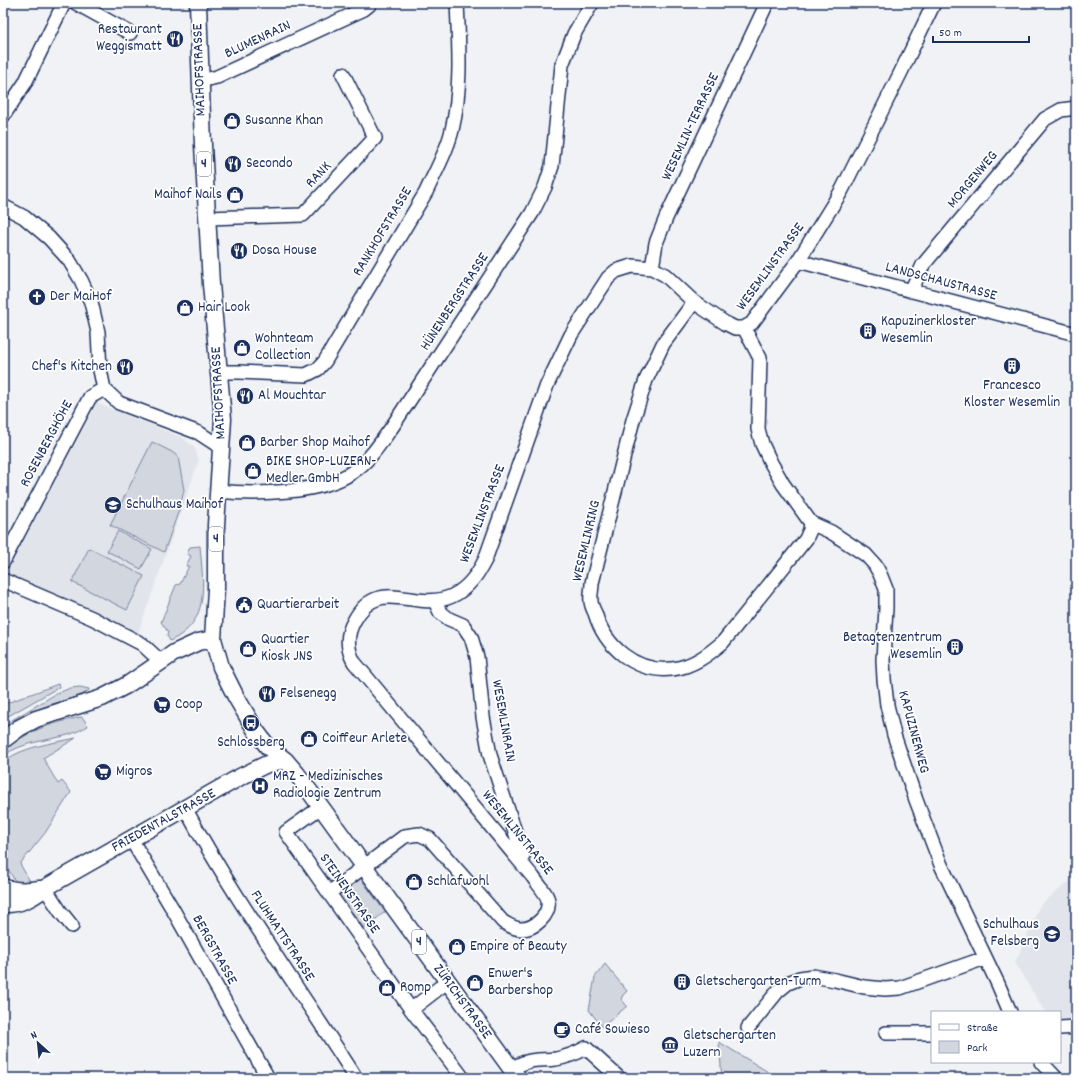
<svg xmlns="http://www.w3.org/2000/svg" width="1079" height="1081" font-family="Dekko,sans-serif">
<rect width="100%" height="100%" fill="#f1f2f5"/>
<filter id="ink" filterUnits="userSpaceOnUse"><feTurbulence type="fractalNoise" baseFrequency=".025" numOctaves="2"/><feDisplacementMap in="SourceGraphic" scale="8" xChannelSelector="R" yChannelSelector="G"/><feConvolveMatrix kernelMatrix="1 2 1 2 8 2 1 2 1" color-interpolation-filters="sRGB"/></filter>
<g filter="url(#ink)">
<path fill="#e1e4ea" d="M 97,403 L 183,438 L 194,447 L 199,460 L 137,636 L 6,574 Z
M 1076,876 L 1076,1021 L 1060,1023 L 1060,1012 L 1045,1012 L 1015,963 L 1040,905 Z"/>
<path fill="#d2d6df" stroke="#76829e" d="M 152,442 L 172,452 L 178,457 L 184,490 L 180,507 L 164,552 L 110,525 Z
M 118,531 L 152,549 L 141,569 L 107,551 Z
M 200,546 C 203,584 211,622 170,641 L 167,635 L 168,632 L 161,622 L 176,585 L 180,584 L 189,566 L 186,566 L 191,556 L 187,554 L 190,547 Z
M 89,548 L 144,576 L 127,610 L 72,582 Z
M 58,684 L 59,685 L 59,687 L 3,719 L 3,703 L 7,703 Z
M 80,687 L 89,689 L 89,690 L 82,695 L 49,705 L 33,712 L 3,730 L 3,726 L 12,720 L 54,695 L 70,688 Z
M 81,717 L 83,718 L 88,726 C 82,729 75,733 68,735 C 46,741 22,742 3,756 L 3,752 C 28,730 49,724 81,717 Z
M 76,738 L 43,758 L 58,784 L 62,781 L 71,792 L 45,833 L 20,864 L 31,883 L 29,884 L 17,883 L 13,878 L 3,859 L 3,763 C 19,747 54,743 76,738 Z
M 358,875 L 385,912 L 364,928 L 336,891 Z
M 605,964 L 627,991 L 623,995 L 621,999 L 627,1006 L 602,1027 L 589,1010 L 595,977 Z
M 719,1042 L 778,1078 L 722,1078 Z"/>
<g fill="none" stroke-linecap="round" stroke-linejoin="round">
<defs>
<path id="minor" d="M 76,3 L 130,33
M 200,81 L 217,77 L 364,9 L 369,5 L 370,3
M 3,116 L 25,83 L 64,3
M 3,206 L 24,217 L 49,238 L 69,260 L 81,280 L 91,302 L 98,332 L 100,370 L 104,389 L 119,403 L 199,433 L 222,448
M 207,218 L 303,215 L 375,138 L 343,74
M 798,261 L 1076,334
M 652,268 L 656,243 L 666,218 L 767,3
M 911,291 L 923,265 L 1045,119 L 1061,110 L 1076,108
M 694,302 L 663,344 L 646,380 L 633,420 L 592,583 C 592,589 590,596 591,601 C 591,605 593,609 595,613 C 605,647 636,673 672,669 C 692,667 708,655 723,642 L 806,539 L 810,530 L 811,523
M 744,328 L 760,358 L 758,429 L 762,444 L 771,463 L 783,484 L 811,523 L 831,532 L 866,555 L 875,565 L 880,574 L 886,589 L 886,608 L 883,660 L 884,679 L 887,705 L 894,735 L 916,800 L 941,865 L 998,984 L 1010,1012
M 219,372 L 239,372 L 306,375 L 318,369 L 325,361 L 426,192 C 435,172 447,152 452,130 C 462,88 459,46 457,3
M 218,491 C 255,495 323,494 354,471 C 370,460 381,442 392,427 L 532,213 L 545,187 L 552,166 L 562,65 L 574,34 L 592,3
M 3,562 L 90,397 L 104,389
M 3,580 L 92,618 L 142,644 L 156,657 L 160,663
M 435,601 L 440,612 L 449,619 L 463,625 L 471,637 L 477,657 L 483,717 L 490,755 L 523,856 L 519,860
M 321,807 L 286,832 L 410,1008 L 463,1078
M 185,808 C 236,902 299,988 356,1078
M 131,839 L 172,908 L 268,1078
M 45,888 L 60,911 L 72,926
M 329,893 L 405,836 L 419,834 L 430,839 L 503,922 C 509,925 514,929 521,929 C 535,929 550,915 548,901 C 548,895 537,883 533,877 L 354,662 C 347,649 346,635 354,621 C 378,576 411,610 447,598 C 465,592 477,576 485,560 L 547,385 L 571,335 L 608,278 L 616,271 L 632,266 L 652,268 L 665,275 L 694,302 L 725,323 L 735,328 L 744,328 L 752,323 L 798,261 L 842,190 L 900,74 L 934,3
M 412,1009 L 448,981
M 748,1028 L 778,991 L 788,983 L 800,978 L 813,976 L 835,980 L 864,987 L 885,989 L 900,988 L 985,958
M 1060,1028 L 1076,1027
M 886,1033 L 932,1033
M 1041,1062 L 1056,1078
M 511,1069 C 528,1058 538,1061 556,1059 C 567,1057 577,1053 586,1048 L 619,1078"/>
<path id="major" d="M 198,3 L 203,145 L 211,284 L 223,419 L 216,525 L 216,589 L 213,639 L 221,667 L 236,697 L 256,731 L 268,747 L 285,760 L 297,774 L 518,1078
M 3,740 L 19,728 L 36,719 L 102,698 L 127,685 L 174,653 L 198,642 L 213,639
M 3,887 C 15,892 27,891 40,889
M 3,904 C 20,905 32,898 45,888 L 240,777 L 267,764 L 285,760"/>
</defs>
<use href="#minor" stroke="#1b2f5e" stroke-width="16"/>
<use href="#major" stroke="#1b2f5e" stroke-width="19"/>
<use href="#minor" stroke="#fff" stroke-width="13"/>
<use href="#major" stroke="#fff" stroke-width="16"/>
</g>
</g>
<defs>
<symbol id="restaurant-disc" viewBox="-11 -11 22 22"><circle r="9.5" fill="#1b2f5e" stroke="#fff"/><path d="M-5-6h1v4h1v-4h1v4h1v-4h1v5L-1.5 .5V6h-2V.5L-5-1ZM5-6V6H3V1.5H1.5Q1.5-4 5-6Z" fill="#fff"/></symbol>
<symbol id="shop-disc" viewBox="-11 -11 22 22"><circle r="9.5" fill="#1b2f5e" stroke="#fff"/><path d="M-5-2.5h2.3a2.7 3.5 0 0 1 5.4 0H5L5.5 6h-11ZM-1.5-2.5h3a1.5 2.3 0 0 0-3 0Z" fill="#fff"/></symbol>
<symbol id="church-disc" viewBox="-11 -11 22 22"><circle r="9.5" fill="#1b2f5e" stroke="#fff"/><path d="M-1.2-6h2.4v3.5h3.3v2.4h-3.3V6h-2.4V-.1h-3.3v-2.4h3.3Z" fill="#fff"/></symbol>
<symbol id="building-disc" viewBox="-11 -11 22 22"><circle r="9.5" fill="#1b2f5e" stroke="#fff"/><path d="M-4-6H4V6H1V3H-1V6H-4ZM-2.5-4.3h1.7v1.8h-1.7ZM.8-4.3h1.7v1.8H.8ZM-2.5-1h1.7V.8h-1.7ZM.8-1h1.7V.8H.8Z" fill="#fff"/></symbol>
<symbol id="school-disc" viewBox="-11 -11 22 22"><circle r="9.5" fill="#1b2f5e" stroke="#fff"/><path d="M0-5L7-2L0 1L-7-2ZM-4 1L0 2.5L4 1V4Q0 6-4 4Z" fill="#fff"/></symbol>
<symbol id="civic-disc" viewBox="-11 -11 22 22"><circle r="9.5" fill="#1b2f5e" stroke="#fff"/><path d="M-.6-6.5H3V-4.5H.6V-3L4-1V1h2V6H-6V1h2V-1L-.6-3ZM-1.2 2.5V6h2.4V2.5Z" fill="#fff"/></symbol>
<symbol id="supermarket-disc" viewBox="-11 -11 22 22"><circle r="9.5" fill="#1b2f5e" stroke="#fff"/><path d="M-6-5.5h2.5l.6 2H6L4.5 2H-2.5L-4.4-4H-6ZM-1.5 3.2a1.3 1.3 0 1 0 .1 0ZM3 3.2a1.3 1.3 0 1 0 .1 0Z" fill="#fff"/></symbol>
<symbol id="bus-disc" viewBox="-11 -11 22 22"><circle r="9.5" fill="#1b2f5e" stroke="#fff"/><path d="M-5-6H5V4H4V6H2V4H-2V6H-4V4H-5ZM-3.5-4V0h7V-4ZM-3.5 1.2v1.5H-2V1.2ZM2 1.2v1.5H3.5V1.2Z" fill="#fff"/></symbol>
<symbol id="hospital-disc" viewBox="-11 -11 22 22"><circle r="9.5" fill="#1b2f5e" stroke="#fff"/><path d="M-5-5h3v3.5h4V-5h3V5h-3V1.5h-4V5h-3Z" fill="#fff"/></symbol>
<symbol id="cafe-disc" viewBox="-11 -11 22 22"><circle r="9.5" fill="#1b2f5e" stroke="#fff"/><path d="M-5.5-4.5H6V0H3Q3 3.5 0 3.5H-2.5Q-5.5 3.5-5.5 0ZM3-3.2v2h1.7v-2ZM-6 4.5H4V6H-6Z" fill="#fff"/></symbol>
<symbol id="museum-disc" viewBox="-11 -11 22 22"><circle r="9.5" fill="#1b2f5e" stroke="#fff"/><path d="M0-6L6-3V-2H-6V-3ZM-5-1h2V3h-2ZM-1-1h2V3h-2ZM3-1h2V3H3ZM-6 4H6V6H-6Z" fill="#fff"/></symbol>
</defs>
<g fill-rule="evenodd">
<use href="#restaurant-disc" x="165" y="29" width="20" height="20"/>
<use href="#shop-disc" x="222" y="111" width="20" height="20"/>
<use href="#restaurant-disc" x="223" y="154" width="20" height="20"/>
<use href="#shop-disc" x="225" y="185" width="20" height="20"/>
<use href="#restaurant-disc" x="229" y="241" width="20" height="20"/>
<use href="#church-disc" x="27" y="287" width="20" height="20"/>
<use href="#shop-disc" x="175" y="298" width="20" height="20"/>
<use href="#building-disc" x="858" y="321" width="20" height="20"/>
<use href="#shop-disc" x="232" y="338" width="20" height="20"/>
<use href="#building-disc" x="1002" y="356" width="20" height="20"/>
<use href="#restaurant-disc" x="115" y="357" width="20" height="20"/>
<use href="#restaurant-disc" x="235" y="386" width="20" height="20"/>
<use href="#shop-disc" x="237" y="433" width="20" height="20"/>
<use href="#shop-disc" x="243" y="461" width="20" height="20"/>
<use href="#school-disc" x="103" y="495" width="20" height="20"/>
<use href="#civic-disc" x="234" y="595" width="20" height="20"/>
<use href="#building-disc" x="945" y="637" width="20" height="20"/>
<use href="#shop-disc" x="238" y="639" width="20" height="20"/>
<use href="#restaurant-disc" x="257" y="684" width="20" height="20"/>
<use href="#supermarket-disc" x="152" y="695" width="20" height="20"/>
<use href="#bus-disc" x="241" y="713" width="20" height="20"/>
<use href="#shop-disc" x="299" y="729" width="20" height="20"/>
<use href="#supermarket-disc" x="93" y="762" width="20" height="20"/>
<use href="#hospital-disc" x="250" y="776" width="20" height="20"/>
<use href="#shop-disc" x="404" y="872" width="20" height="20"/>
<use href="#school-disc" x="1042" y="924" width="20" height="20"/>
<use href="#shop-disc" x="447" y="937" width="20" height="20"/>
<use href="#building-disc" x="672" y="972" width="20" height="20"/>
<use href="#shop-disc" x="465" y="973" width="20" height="20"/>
<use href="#shop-disc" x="377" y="978" width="20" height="20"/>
<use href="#cafe-disc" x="552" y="1020" width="20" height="20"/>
<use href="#museum-disc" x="660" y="1035" width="20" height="20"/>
</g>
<g text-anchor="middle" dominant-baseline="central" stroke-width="3.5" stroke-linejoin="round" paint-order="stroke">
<g fill="#fff" stroke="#5f6d8e" stroke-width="1">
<rect x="197" y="152" width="14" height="24" rx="3"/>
<rect x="209" y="527" width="14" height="24" rx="3"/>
<rect x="412" y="930" width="14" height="24" rx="3"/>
</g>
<g font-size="14" font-weight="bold" fill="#1b2f5e">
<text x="204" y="164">4</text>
<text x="216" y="539">4</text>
<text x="419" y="942">4</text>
</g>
<g font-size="15" fill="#1b2f5e" stroke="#fff" text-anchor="start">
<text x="162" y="30" text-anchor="end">Restaurant<tspan x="162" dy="17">Weggismatt</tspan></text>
<text x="245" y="121">Susanne Khan</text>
<text x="246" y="164">Secondo</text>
<text x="222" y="195" text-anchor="end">Maihof Nails</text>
<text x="252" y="251">Dosa House</text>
<text x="50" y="297">Der MaiHof</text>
<text x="198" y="308">Hair Look</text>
<text x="881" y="322">Kapuzinerkloster<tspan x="881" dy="17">Wesemlin</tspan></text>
<text x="255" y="339">Wohnteam<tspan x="255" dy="17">Collection</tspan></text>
<text x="112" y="367" text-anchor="end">Chef's Kitchen</text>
<text x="1012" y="386" text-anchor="middle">Francesco<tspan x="1012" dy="17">Kloster Wesemlin</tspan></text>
<text x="258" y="396">Al Mouchtar</text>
<text x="260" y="443">Barber Shop Maihof</text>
<text x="266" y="462">BIKE SHOP-LUZERN-<tspan x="266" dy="17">Medler GmbH</tspan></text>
<text x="126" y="505">Schulhaus Maihof</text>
<text x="257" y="605">Quartierarbeit</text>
<text x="942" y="638" text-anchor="end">Betagtenzentrum<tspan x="942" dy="17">Wesemlin</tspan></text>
<text x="261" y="640">Quartier<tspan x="261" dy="17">Kiosk JNS</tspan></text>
<text x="280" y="694">Felsenegg</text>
<text x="175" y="705">Coop</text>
<text x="322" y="739">Coiffeur Arlete</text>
<text x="251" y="743" text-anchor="middle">Schlossberg</text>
<text x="116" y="772">Migros</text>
<text x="273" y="777">MRZ - Medizinisches<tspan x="273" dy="17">Radiologie Zentrum</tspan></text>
<text x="427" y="882">Schlafwohl</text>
<text x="1039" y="925" text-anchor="end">Schulhaus<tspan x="1039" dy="17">Felsberg</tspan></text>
<text x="470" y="947">Empire of Beauty</text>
<text x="488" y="974">Enwer's<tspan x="488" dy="17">Barbershop</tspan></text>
<text x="695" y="982">Gletschergarten-Turm</text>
<text x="400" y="988">Romp</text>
<text x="575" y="1030">Café Sowieso</text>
<text x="683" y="1036">Gletschergarten<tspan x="683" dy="17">Luzern</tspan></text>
</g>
<g font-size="15" fill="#1b2f5e" stroke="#fff">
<text transform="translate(258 40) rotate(-25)">BLUMENRAIN</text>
<text transform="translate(200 70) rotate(-92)">MAIHOFSTRASSE</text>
<text transform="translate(691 127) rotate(-65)">WESEMLIN-TERRASSE</text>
<text transform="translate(319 175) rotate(-47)">RANK</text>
<text transform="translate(973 180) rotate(-50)">MORGENWEG</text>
<text transform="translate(383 232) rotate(-59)">RANKHOFSTRASSE</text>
<text transform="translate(771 267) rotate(-54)">WESEMLINSTRASSE</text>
<text transform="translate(941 282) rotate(15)">LANDSCHAUSTRASSE</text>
<text transform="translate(455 302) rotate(-57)">HÜNENBERGSTRASSE</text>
<text transform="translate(219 393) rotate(-93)">MAIHOFSTRASSE</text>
<text transform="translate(47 444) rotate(-62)">ROSENBERGHÖHE</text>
<text transform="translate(483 514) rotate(-69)">WESEMLINSTRASSE</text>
<text transform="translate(587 541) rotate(-77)">WESEMLINRING</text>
<text transform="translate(503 721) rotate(80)">WESEMLINRAIN</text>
<text transform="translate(913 732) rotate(75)">KAPUZINERWEG</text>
<text transform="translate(164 821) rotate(-29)">FRIEDENTALSTRASSE</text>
<text transform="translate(517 833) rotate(51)">WESEMLINSTRASSE</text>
<text transform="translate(349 894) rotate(55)">STEINENSTRASSE</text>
<text transform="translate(282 936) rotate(57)">FLUHMATTSTRASSE</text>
<text transform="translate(214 950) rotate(61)">BERGSTRASSE</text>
<text transform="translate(462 1002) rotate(54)">ZÜRICHSTRASSE</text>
</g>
</g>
<rect width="1079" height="1081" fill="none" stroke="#fff" stroke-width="16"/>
<rect x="8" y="8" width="1063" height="1065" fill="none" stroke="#1b2f5e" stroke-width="1.5" filter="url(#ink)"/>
<rect x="931" y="1011" width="130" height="52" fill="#ffffff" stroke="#a4acbf"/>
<rect x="939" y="1024" width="20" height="6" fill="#ffffff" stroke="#a4acbf"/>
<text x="967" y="1031" font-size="12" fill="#1b2f5e">Straße</text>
<rect x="939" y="1041" width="20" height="12" fill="#d2d6df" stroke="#a4acbf"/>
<text x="967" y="1051" font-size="12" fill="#1b2f5e">Park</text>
<g transform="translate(38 1043) rotate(333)" stroke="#ffffff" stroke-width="3" paint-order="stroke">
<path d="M0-3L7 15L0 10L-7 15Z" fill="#1b2f5e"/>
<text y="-6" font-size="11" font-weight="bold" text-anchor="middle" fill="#1b2f5e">N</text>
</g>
<path d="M933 36v6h96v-6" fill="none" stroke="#1b2f5e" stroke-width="2"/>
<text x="939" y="36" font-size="12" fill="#1b2f5e" stroke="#ffffff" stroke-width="3" paint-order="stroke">50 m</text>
</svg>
